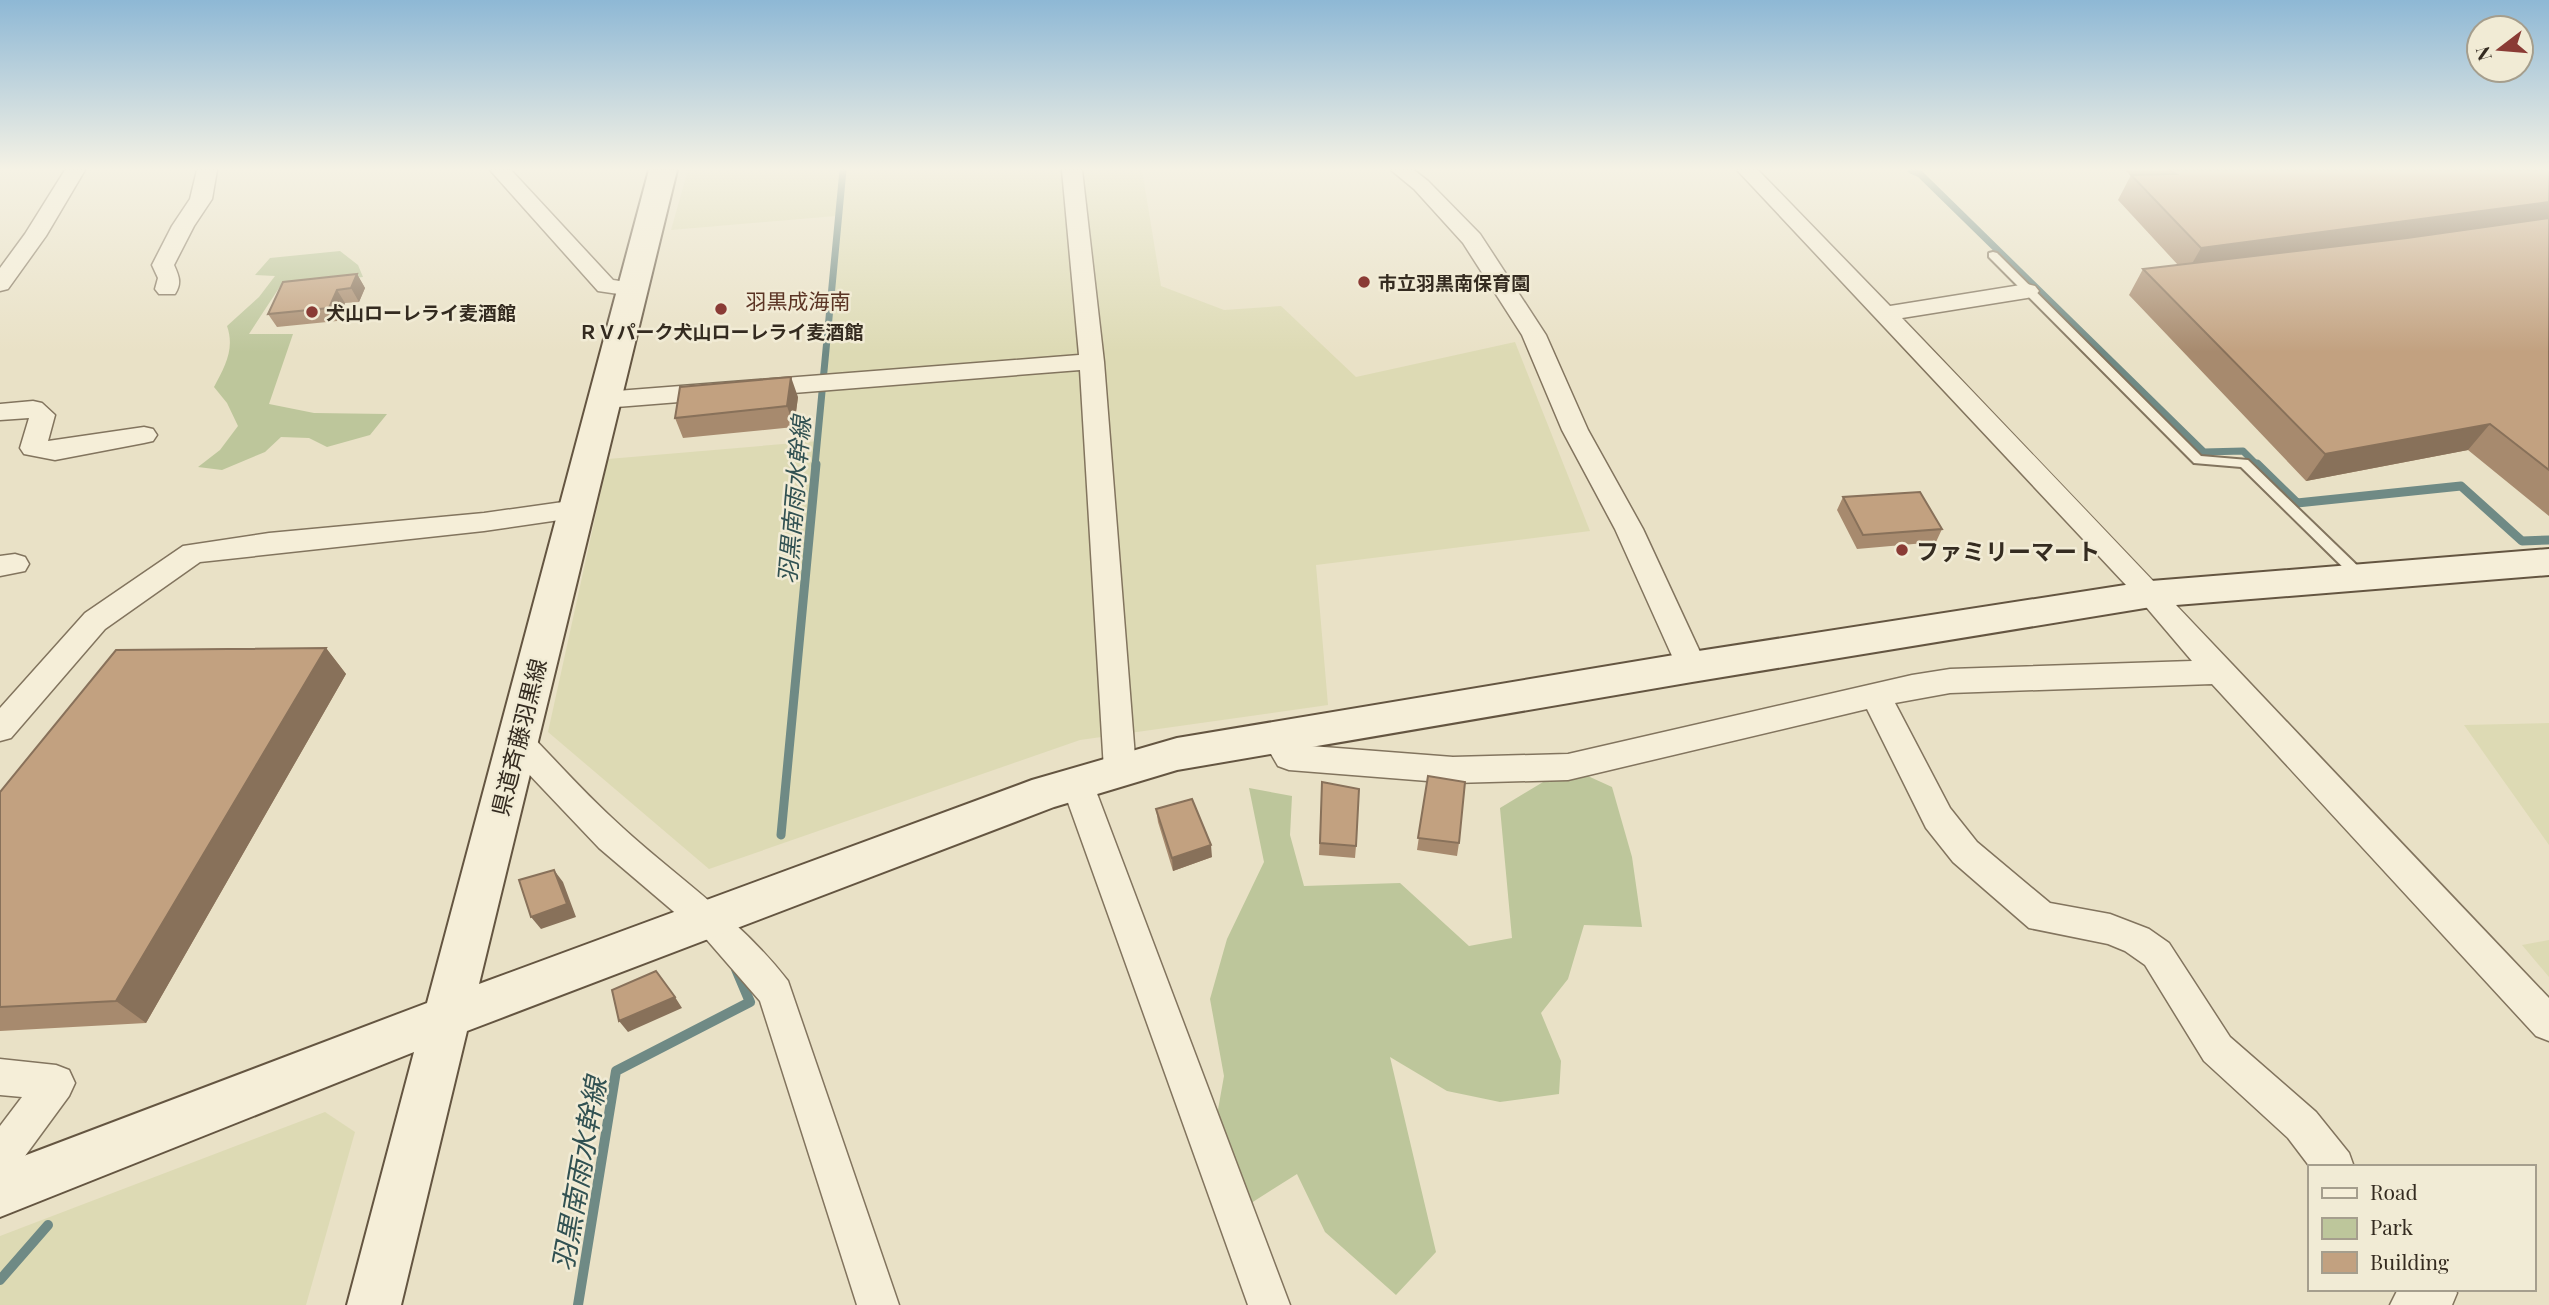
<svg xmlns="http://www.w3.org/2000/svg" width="2549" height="1305" font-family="'Playfair Display','Noto Sans JP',serif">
<rect width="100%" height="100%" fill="#e9e1c6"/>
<path fill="#dddab4" d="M 688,170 L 1142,170 L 1161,286 L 1224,310 L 1281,306 L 1356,377 L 1515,342 L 1590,531 L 1316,565 L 1328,705 L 1080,740 L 709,869 L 548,732 L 608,459 L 819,441 L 836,216 L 671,230 Z
M 2549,723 L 2549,845 L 2464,725 Z
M 2549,940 L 2549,977 L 2522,945 Z
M 325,1112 L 355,1132 L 306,1305 L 0,1305 L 0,1236 Z"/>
<path fill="#bdc69b" d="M 340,251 L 358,265 L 363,277 L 281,285 L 249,334 L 293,334 L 269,404 L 314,413 L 387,414 L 370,435 L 327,447 L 309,438 L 281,437 L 265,452 L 222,470 L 198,467 L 220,450 L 238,426 L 227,403 L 214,387 C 225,366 235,349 227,326 L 259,297 L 275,276 L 255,275 L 270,258 Z
M 1568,767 L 1612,787 L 1632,857 L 1642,927 L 1584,925 L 1568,979 L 1541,1013 L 1561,1061 L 1559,1094 L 1500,1102 L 1447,1091 L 1390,1057 L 1436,1252 L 1396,1295 L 1325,1232 L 1297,1174 L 1237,1212 L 1209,1160 L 1224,1076 L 1210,999 L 1227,939 L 1264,862 L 1249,788 L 1292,796 L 1290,835 L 1304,886 L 1400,883 L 1469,946 L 1512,938 L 1500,808 Z"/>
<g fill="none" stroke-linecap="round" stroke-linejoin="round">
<path stroke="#6f8a85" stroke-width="7" d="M 1911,170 L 1920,174 L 2204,452 L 2243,451 L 2258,466
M 815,466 L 843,170"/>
<path stroke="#6f8a85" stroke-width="9" d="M 2257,464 L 2297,503 L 2461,486 L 2522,541 L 2549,540
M 781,835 L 816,464"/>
<path stroke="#6f8a85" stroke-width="10" d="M 0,1280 L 48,1225
M 578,1305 L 616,1071 L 750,1002 L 736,969"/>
<defs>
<path id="lane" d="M 1993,252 L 1997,253 L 2201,456 L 2248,460 L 2365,573 L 2367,576 L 2365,579 L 2355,579 L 2241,467 L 2194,463 L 1989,257 L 1989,253 Z"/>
<path id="street" d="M 65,170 L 85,170 L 46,236 L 8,289 L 0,291 L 0,268 L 25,234 Z
M 197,170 L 217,170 L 212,199 L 194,226 L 174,265 C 179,276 182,283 175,294 L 159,294 L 155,289 L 158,278 L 152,265 L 172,226 L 190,199 Z
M 490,170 L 511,170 L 613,280 L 640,284 L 644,289 L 640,294 L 632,296 L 598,291 Z
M 1062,170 L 1082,170 L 1104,362 L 1136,770 L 1131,779 L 1120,783 L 1109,779 L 1104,770 L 1080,370 L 604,408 L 595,406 L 591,400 L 595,394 L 604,392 L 1079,355 Z
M 1391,170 L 1414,170 L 1428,181 L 1480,234 L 1546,335 L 1588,430 L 1643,529 L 1707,667 L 1703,675 L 1692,678 L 1681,675 L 1677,667 L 1615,529 L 1562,430 L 1522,335 L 1463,243 L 1414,189 Z
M 1737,170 L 1758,170 L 1890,306 L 2027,284 L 2035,286 L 2039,291 L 2035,296 L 2027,298 L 1902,318 C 2119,543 2333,772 2549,998 L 2549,1041 L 2536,1036 L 2212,684 L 1950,693 L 1895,703 L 1950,808 L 1977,842 L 2050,903 L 2110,914 L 2149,929 L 2169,943 L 2230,1037 L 2316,1112 L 2349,1153 L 2354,1167 L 2310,1167 L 2288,1138 L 2204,1061 L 2145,965 L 2125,951 L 2108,944 L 2029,928 L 1953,862 L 1926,828 L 1867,709 L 1568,780 L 1453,783 L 1289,770 L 1278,766 L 1261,737 L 1266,728 L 1277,725 L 1288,728 L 1298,745 L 1453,757 L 1568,754 L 1912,675 L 1950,669 L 2192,661 L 2141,601 Z
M 33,401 L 42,403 L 55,415 L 48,441 L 144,427 L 153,429 L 157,435 L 153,441 L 144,443 L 55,460 L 24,454 L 20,448 L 29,418 L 0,420 L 0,404 Z
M 577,500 L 587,502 L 591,509 L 587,516 L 484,531 L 200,562 L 105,629 L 11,738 L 0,741 L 0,708 L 85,613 L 183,546 L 269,533 L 484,513 Z
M 15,554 L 25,557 L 29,564 L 25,571 L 0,576 L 0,556 Z
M 517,729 L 528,732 C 559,764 589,798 623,828 C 679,879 741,920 788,981 L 899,1305 L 857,1305 L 760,1001 L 707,940 L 599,848 L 506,750 L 501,741 L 506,732 Z
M 1077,770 L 1088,774 L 1093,783 L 1290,1305 L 1248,1305 L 1061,783 L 1066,774 Z
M 0,1059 L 56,1065 L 69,1070 L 75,1083 L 69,1096 L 14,1171 L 0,1176 L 0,1126 L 22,1097 L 0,1095 Z
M 2398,1289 L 2455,1289 L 2457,1293 L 2452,1305 L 2390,1305 Z"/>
<path id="secondary" d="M 649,170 L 677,170 L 479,984 L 1032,780 L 1177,738 L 1692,652 L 2151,581 L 2549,549 L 2549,575 L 2151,607 L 1692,682 L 1177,770 L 1054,807 L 467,1031 L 401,1305 L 347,1305 L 414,1052 L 0,1217 L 0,1165 L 427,1003 Z"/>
</defs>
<use href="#lane" stroke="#82745e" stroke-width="4"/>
<use href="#street" stroke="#82745e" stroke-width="3"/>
<use href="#secondary" stroke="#645541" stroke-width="4"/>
<use href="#lane" fill="#f5eed8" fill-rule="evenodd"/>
<use href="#street" fill="#f5eed8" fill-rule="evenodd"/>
<use href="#secondary" fill="#f5eed8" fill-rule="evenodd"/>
</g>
<path fill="#a78a6e" d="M 2124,170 L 2549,170 L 2549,516 L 2468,450 L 2306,481 L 2129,295 L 2143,269 L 2178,265 L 2118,200 L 2131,175 Z
M 357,274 L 365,288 L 359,302 L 345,303 L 337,321 L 277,327 L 268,314 Z
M 798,397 L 794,427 L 683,438 L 675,418 Z
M 1843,497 L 1942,529 L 1936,542 L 1857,549 L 1837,510 Z
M 326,648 L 346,674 L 146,1023 L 0,1031 L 0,792 Z
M 1428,776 L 1459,843 L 1457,856 L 1417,850 Z
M 1322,782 L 1356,846 L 1355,858 L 1319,855 Z
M 1156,809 L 1212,857 L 1173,871 L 1158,822 Z"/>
<path fill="#88715a" d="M 2549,202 L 2549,225 L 2186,274 L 2201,248 Z
M 357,274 L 365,288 L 359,302 L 351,288 Z
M 337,290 L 345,303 L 337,321 L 329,308 Z
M 791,377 L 798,397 L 794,427 L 787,406 Z
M 2490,424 L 2468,450 L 2306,481 L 2325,454 Z
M 326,648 L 346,674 L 146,1023 L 116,1001 Z
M 1211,845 L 1212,857 L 1173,871 L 1172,858 Z
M 554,870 L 563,882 L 576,917 L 541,929 L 531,917 Z
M 675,997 L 682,1008 L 628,1032 L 619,1021 Z"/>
<path fill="#c2a180" stroke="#88715a" stroke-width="2" d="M 2170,170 L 2549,170 L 2549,202 L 2201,248 L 2131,175 L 2176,174 Z
M 2549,218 L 2549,470 L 2490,424 L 2325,454 L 2143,269 L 2407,238 Z
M 357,274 L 351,288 L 337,290 L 329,308 L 268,314 L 283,282 Z
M 791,377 L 787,406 L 675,418 L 680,387 Z
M 1920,492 L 1942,529 L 1863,535 L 1843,497 Z
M 326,648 L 116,1001 L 0,1007 L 0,792 L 116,650 Z
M 1428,776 L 1465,782 L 1459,843 L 1418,838 Z
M 1322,782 L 1359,789 L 1356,846 L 1320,843 Z
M 1192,799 L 1211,845 L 1172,858 L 1156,809 Z
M 554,870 L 567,904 L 531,917 L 519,880 Z
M 656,971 L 675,997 L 619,1021 L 612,990 Z"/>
<linearGradient id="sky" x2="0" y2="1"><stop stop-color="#8eb8d5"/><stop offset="0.48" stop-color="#f5f2e5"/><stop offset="1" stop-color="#f5f2e5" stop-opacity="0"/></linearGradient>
<rect width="2549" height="352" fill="url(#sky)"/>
<g fill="#8a3b35" stroke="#f1ebd5" stroke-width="2.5">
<circle cx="1364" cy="282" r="7"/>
<circle cx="721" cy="309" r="7"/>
<circle cx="312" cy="312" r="7"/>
<circle cx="1902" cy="550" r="7"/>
</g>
<g text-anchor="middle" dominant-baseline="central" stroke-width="5" stroke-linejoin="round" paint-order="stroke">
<g font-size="19" font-weight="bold" fill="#342b20" stroke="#f1ebd5" text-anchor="start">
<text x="1378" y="282">市立羽黒南保育園</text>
<text x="326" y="312">犬山ローレライ麦酒館</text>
<text x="721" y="331" text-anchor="middle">ＲＶパーク犬山ローレライ麦酒館</text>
</g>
<g font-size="21" fill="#5b3424" stroke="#f1ebd5">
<text x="798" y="300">羽黒成海南</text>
</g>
<g font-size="23" font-weight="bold" fill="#342b20" stroke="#f1ebd5" text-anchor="start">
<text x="1916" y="550">ファミリーマート</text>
</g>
<g font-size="23" fill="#342b20" stroke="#f1ebd5">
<text transform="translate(518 737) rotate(-76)">県道斉藤羽黒線</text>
</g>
<g font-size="24" font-style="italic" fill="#315152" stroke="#f1ebd5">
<text transform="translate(793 500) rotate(-85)">羽黒南雨水幹線</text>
</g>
<g font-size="28" font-style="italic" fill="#315152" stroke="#f1ebd5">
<text transform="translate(578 1174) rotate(-80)">羽黒南雨水幹線</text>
</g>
</g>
<rect x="2308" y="1165" width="228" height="126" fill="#f1ebd5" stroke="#a59e8d" stroke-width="2"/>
<rect x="2322" y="1188" width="35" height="10" fill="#f5eed8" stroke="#a59e8d" stroke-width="2"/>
<text x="2370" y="1200" font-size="21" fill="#342b20">Road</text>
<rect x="2322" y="1218" width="35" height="21" fill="#bdc69b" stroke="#a59e8d" stroke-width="2"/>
<text x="2370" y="1235" font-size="21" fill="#342b20">Park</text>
<rect x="2322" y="1252" width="35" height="21" fill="#c2a180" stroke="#a59e8d" stroke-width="2"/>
<text x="2370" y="1270" font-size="21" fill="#342b20">Building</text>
<g transform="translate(2500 49) rotate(254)"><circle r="33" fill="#f1ebd5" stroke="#a59e8d" stroke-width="2"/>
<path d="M0-5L12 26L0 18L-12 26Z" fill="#8a3b35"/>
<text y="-10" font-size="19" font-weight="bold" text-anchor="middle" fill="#342b20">N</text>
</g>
</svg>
